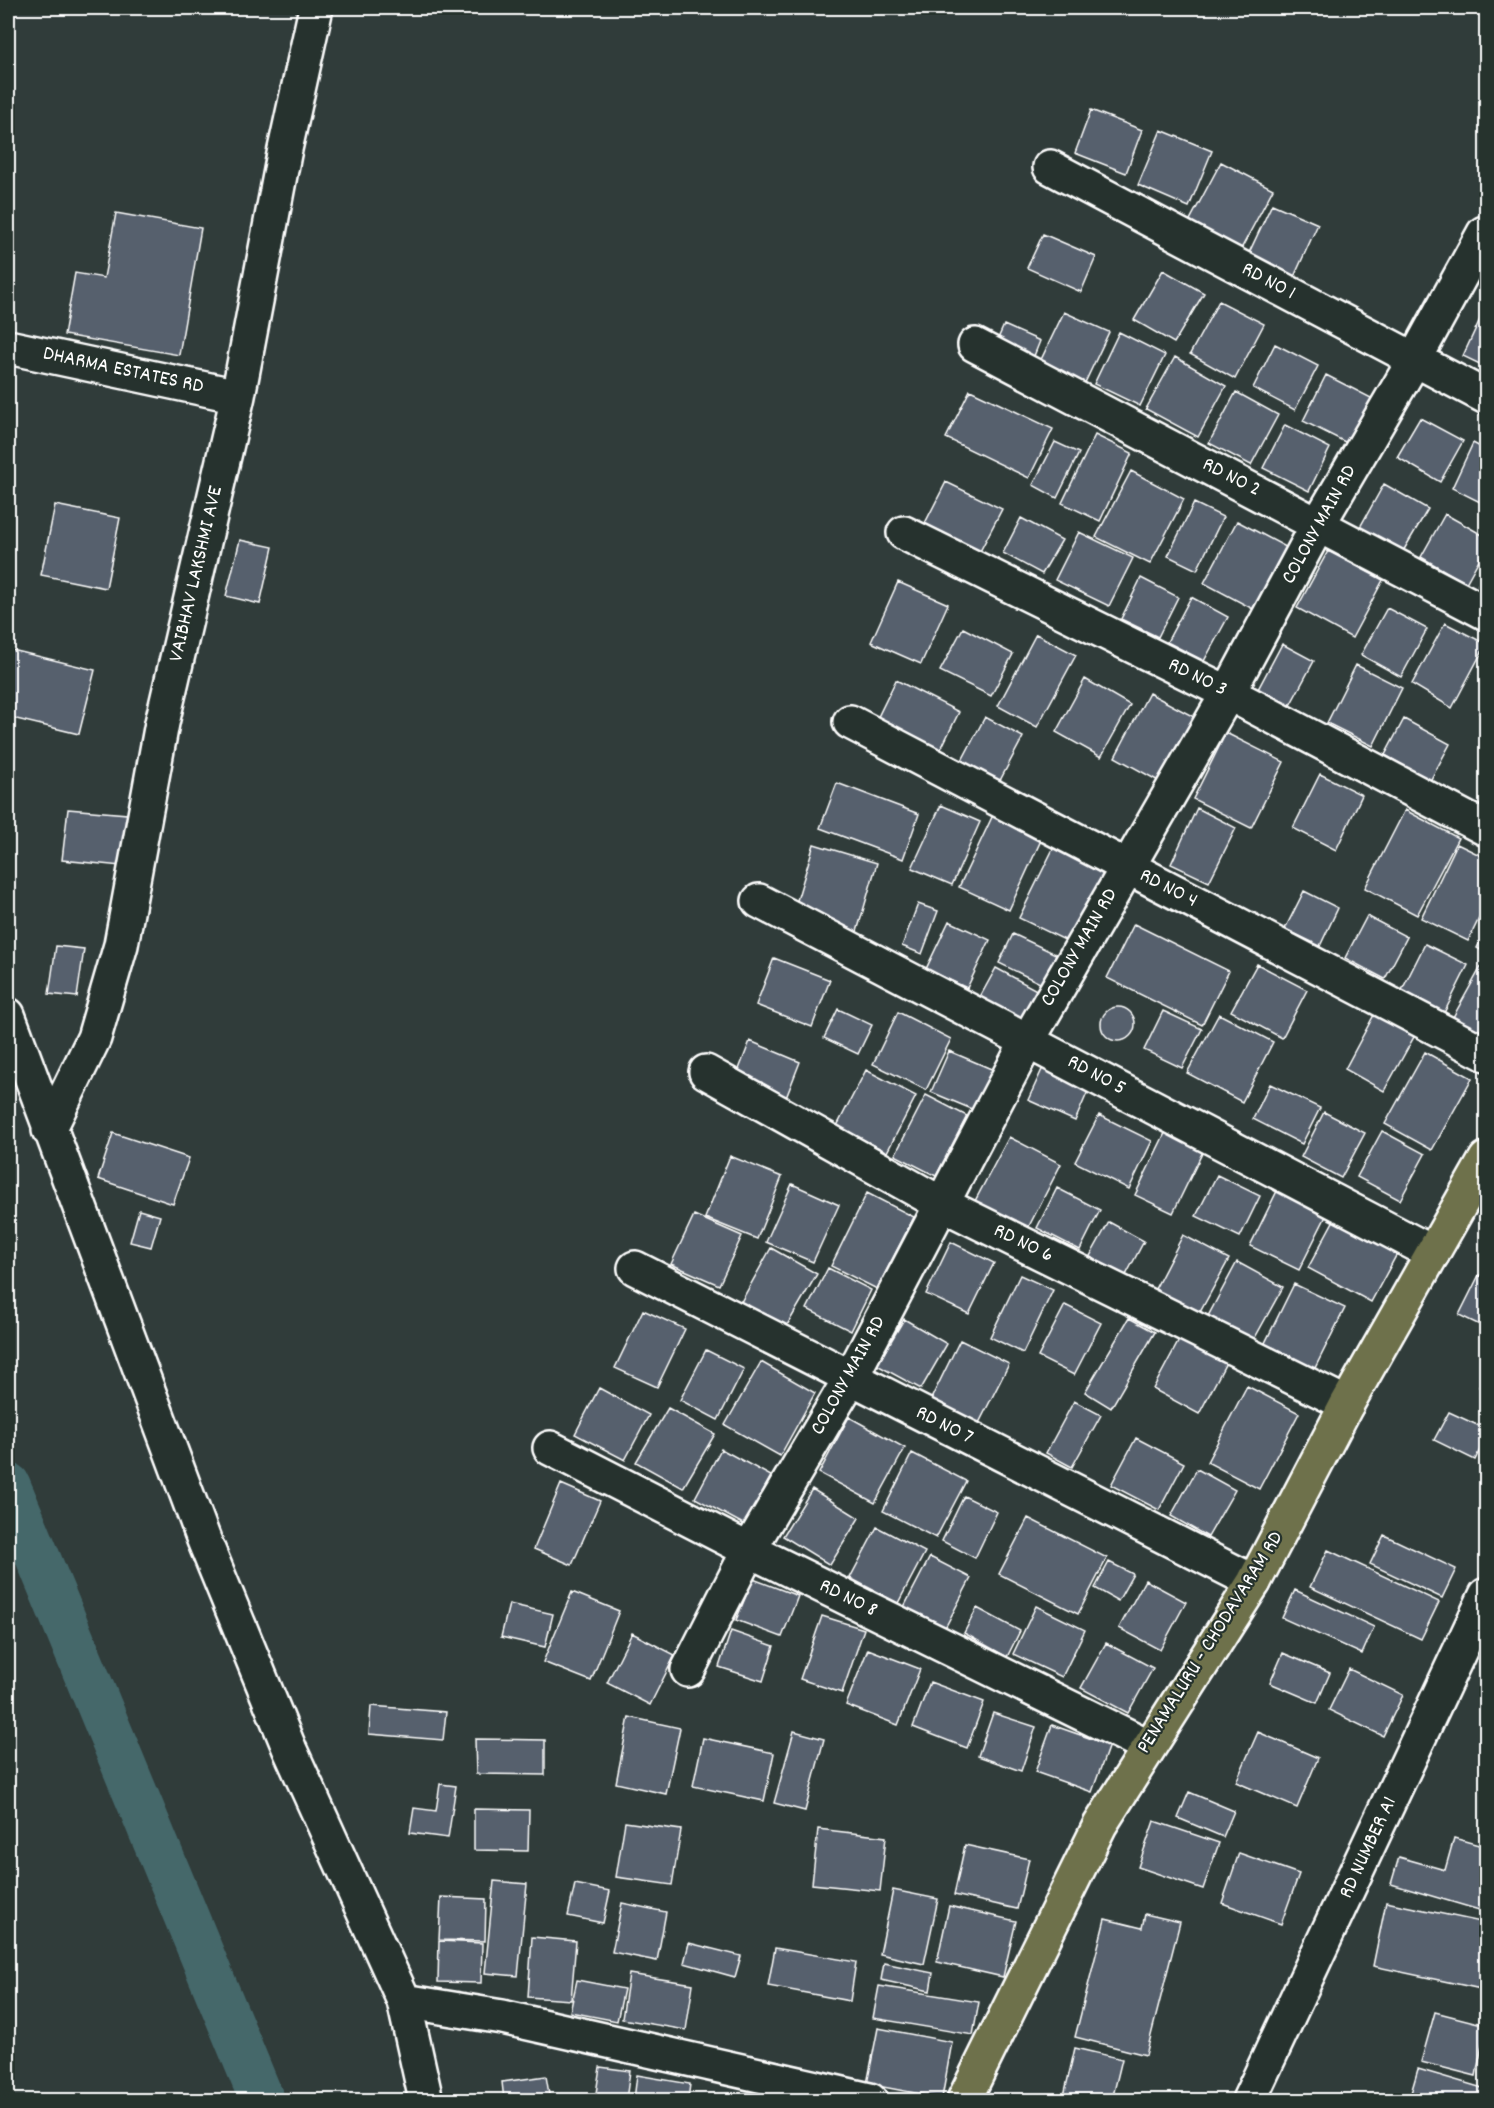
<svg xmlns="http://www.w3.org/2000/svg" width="1494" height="2108" font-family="Dekko,sans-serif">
<rect width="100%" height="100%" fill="#303c3a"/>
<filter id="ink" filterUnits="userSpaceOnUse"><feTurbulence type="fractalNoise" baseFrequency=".0167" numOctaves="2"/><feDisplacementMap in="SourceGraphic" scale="12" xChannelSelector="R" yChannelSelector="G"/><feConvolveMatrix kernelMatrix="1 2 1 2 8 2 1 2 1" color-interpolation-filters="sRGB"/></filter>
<g filter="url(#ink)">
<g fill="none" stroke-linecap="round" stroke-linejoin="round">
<path stroke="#44676a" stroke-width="45" d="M 8,1485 L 262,2100"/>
</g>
<path fill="#57606d" stroke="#fff" stroke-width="1.5" d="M 1091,110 L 1142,130 L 1126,173 L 1075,153 Z
M 1161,130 L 1212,151 L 1189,207 L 1138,185 Z
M 1221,162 L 1273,189 L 1241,249 L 1189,222 Z
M 1272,204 L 1318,224 L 1294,277 L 1248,255 Z
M 116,213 L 201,228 L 179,355 L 64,335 L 75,273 L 104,278 Z
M 1043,234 L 1096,257 L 1081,292 L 1027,268 Z
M 1163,270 L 1204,293 L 1174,343 L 1134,320 Z
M 1219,301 L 1264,324 L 1235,379 L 1190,354 Z
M 1064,312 L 1109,332 L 1082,389 L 1037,368 Z
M 1482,315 L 1486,317 L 1486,367 L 1463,356 Z
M 1004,325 L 1040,341 L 1030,366 L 993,350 Z
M 1119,332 L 1165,355 L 1140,406 L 1094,384 Z
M 1275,344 L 1318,366 L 1295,410 L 1253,388 Z
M 1175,357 L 1226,386 L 1198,437 L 1146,409 Z
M 1326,375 L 1377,401 L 1353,446 L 1303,421 Z
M 970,390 L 1053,429 L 1029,478 L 946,438 Z
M 1236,392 L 1278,415 L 1251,465 L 1209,443 Z
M 1420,418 L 1463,441 L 1440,482 L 1397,457 Z
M 1285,425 L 1330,448 L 1309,491 L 1263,468 Z
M 1095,435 L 1132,453 L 1100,521 L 1062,503 Z
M 1055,442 L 1079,453 L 1057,498 L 1033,485 Z
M 1473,443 L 1486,450 L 1486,505 L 1452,488 Z
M 1131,471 L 1184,499 L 1150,564 L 1096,537 Z
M 946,482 L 1002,509 L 976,559 L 921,531 Z
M 1384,484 L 1428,509 L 1402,553 L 1359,529 Z
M 1194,503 L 1223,517 L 1197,570 L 1168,556 Z
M 55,505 L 120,518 L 106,588 L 41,575 Z
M 1445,514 L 1486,537 L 1486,547 L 1466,583 L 1421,557 Z
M 1021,518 L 1062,540 L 1042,574 L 1003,553 Z
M 1237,521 L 1286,547 L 1253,609 L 1204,583 Z
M 1079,532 L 1133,558 L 1109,606 L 1055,580 Z
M 240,540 L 273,547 L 260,604 L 226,596 Z
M 1328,551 L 1383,580 L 1352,638 L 1297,608 Z
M 1486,569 L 1486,589 L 1478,585 Z
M 1141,578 L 1178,597 L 1158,637 L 1121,619 Z
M 898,582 L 948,604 L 921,664 L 871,642 Z
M 1191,597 L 1228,617 L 1204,661 L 1167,642 Z
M 1387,608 L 1427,629 L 1401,677 L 1361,655 Z
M 1445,623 L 1486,644 L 1452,708 L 1412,684 Z
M 963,628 L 1013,654 L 991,696 L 940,671 Z
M 1036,634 L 1076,655 L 1037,727 L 998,706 Z
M 1282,644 L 1314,661 L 1288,709 L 1256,693 Z
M 8,649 L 95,670 L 79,734 L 8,717 Z
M 1356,665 L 1402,688 L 1373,746 L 1327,723 Z
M 1085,679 L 1130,705 L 1101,757 L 1056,732 Z
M 896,680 L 959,712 L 938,755 L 875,723 Z
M 1149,693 L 1196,718 L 1162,783 L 1115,757 Z
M 1486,700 L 1486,717 L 1479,713 Z
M 985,717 L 1023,737 L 996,788 L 958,768 Z
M 1404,719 L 1450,744 L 1430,781 L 1385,755 Z
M 1226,733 L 1284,762 L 1251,828 L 1193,799 Z
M 1320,774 L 1362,795 L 1336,850 L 1293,828 Z
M 837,783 L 919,814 L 903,859 L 820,828 Z
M 941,805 L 980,822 L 952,885 L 912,868 Z
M 1197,808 L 1236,828 L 1209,882 L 1171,864 Z
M 68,809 L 127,814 L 121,866 L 62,860 Z
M 1405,810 L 1458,838 L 1417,915 L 1365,888 Z
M 993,815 L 1042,838 L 1009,910 L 959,887 Z
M 814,844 L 877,863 L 856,935 L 792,917 Z
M 1457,844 L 1486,858 L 1486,904 L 1468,941 L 1421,918 Z
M 1054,847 L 1106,872 L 1071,943 L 1019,918 Z
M 1304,891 L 1338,908 L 1320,946 L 1285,929 Z
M 918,904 L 938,911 L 922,954 L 902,946 Z
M 1367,916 L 1407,937 L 1385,979 L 1345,958 Z
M 949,921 L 990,940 L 967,988 L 926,969 Z
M 1134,924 L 1229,971 L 1202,1025 L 1107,978 Z
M 1486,930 L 1486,953 L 1477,948 Z
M 1013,934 L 1062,957 L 1048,987 L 999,963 Z
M 1425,944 L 1468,965 L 1444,1013 L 1401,992 Z
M 56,946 L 84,949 L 77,997 L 49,994 Z
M 774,958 L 830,980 L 812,1027 L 756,1005 Z
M 1257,964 L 1307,990 L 1282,1038 L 1231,1011 Z
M 1481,967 L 1486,969 L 1486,1038 L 1452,1019 Z
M 996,968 L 1044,994 L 1028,1023 L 980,997 Z
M1101 1024a17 17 0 1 1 34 0a17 17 0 1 1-34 0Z
M 838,1009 L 872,1025 L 858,1054 L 824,1038 Z
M 1163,1011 L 1202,1029 L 1182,1068 L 1144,1050 Z
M 898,1012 L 951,1039 L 926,1090 L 873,1064 Z
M 1375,1013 L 1415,1035 L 1384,1091 L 1345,1069 Z
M 1219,1014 L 1273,1042 L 1242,1102 L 1187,1073 Z
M 750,1041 L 800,1062 L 784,1103 L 734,1082 Z
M 949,1051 L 1003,1074 L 986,1115 L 931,1092 Z
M 1425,1052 L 1472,1078 L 1432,1150 L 1385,1124 Z
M 1046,1061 L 1092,1082 L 1075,1121 L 1028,1100 Z
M 866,1070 L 916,1096 L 887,1152 L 837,1126 Z
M 1270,1084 L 1320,1108 L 1302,1144 L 1253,1119 Z
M 926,1095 L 967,1116 L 936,1176 L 895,1155 Z
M 1324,1112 L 1365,1133 L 1341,1178 L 1301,1157 Z
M 1099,1115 L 1152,1141 L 1129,1189 L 1075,1162 Z
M 1168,1127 L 1206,1145 L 1173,1213 L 1135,1195 Z
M 1382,1131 L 1425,1154 L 1400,1200 L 1357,1177 Z
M 113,1133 L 189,1158 L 173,1204 L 98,1179 Z
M 1009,1137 L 1061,1164 L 1028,1228 L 975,1201 Z
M 730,1156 L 782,1177 L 757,1239 L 705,1218 Z
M 1217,1175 L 1260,1196 L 1240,1237 L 1196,1216 Z
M 792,1184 L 839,1205 L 813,1262 L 766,1242 Z
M 1057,1188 L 1100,1210 L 1080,1250 L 1037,1228 Z
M 1277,1191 L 1326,1216 L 1299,1270 L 1250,1246 Z
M 867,1193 L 914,1217 L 877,1289 L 831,1266 Z
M 139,1210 L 160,1216 L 151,1247 L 130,1242 Z
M 694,1215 L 742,1236 L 719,1285 L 671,1264 Z
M 1335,1218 L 1398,1252 L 1371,1302 L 1308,1268 Z
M 1109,1222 L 1144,1241 L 1125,1277 L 1089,1258 Z
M 1183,1235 L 1229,1259 L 1199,1314 L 1154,1291 Z
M 951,1242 L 994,1263 L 969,1314 L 926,1294 Z
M 771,1248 L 817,1274 L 786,1327 L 741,1302 Z
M 1237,1262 L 1283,1287 L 1252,1343 L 1207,1318 Z
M 828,1268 L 871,1290 L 851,1331 L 807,1309 Z
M 1020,1275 L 1053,1290 L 1023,1353 L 990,1337 Z
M 1479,1275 L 1486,1279 L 1486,1328 L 1459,1315 Z
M 1294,1284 L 1345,1308 L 1314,1370 L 1264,1345 Z
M 1065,1305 L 1101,1323 L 1074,1375 L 1038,1357 Z
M 643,1310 L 685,1329 L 657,1387 L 615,1368 Z
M 1129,1318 L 1155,1332 L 1111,1408 L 1085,1392 Z
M 904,1319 L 947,1344 L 921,1389 L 877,1365 Z
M 1183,1333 L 1229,1357 L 1199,1414 L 1153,1389 Z
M 960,1340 L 1009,1364 L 979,1423 L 931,1399 Z
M 706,1350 L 744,1369 L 718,1420 L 680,1400 Z
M 761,1362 L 815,1393 L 780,1456 L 725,1425 Z
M 1486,1371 L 1486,1391 L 1479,1387 Z
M 1247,1386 L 1299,1413 L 1259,1489 L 1207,1462 Z
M 599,1388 L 649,1415 L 625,1460 L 575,1434 Z
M 1074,1401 L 1101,1415 L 1072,1467 L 1046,1453 Z
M 668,1408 L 715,1434 L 683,1488 L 636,1462 Z
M 1449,1412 L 1486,1429 L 1486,1437 L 1475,1460 L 1434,1440 Z
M 849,1417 L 905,1448 L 875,1503 L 819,1473 Z
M 1136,1438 L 1184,1463 L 1159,1510 L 1111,1485 Z
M 721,1449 L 771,1476 L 745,1525 L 695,1498 Z
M 912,1453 L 966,1481 L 936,1538 L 883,1511 Z
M 1197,1469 L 1235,1490 L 1208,1537 L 1171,1516 Z
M 561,1484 L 600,1501 L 572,1565 L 534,1549 Z
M 812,1489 L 859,1518 L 830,1565 L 783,1536 Z
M 964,1496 L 997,1512 L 975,1558 L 942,1541 Z
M 1028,1518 L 1107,1558 L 1078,1614 L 999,1574 Z
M 877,1527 L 925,1552 L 898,1603 L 850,1578 Z
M 1384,1535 L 1456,1569 L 1442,1598 L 1370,1564 Z
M 1328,1550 L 1439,1602 L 1421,1639 L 1310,1587 Z
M 930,1557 L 971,1578 L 945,1628 L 904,1607 Z
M 1109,1562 L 1133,1574 L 1118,1601 L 1095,1588 Z
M 753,1579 L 798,1596 L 782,1637 L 736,1620 Z
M 1145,1580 L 1186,1602 L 1160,1650 L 1119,1628 Z
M 1295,1590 L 1374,1627 L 1362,1654 L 1282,1618 Z
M 572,1592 L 619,1611 L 591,1681 L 543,1662 Z
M 509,1604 L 553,1614 L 545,1647 L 501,1637 Z
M 1036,1606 L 1085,1630 L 1062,1677 L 1013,1654 Z
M 977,1608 L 1020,1631 L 1007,1657 L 964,1633 Z
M 822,1616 L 864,1629 L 842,1693 L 800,1679 Z
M 731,1631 L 774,1646 L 763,1681 L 719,1667 Z
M 632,1633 L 675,1655 L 650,1705 L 607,1683 Z
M 1106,1643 L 1153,1668 L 1128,1713 L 1081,1688 Z
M 868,1649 L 920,1669 L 898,1725 L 846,1705 Z
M 1283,1653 L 1330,1673 L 1317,1703 L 1270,1683 Z
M 1349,1669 L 1403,1695 L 1383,1736 L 1329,1710 Z
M 930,1682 L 984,1702 L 967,1748 L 913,1727 Z
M 1486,1693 L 1486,1729 L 1479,1727 Z
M 371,1706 L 446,1712 L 443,1740 L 369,1734 Z
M 993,1713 L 1036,1727 L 1021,1771 L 978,1756 Z
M 629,1717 L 680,1728 L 666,1794 L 616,1783 Z
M 1052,1725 L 1109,1745 L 1092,1792 L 1035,1772 Z
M 794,1731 L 824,1739 L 805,1811 L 774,1803 Z
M 1258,1732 L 1318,1758 L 1297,1808 L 1236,1782 Z
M 703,1738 L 774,1753 L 764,1801 L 693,1786 Z
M 475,1739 L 545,1740 L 545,1775 L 476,1774 Z
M 440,1784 L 456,1786 L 448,1838 L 410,1833 L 414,1808 L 436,1811 Z
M 1189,1792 L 1234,1811 L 1223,1837 L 1178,1818 Z
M 474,1809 L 529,1810 L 528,1851 L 474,1850 Z
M 1154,1821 L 1219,1843 L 1203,1889 L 1138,1867 Z
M 625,1822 L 681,1830 L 672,1885 L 616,1877 Z
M 818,1829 L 886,1837 L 880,1891 L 812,1884 Z
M 1454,1838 L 1486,1847 L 1486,1912 L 1391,1884 L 1399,1857 L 1445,1870 Z
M 965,1845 L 1029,1859 L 1017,1909 L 954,1895 Z
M 1239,1853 L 1299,1874 L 1281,1924 L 1222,1903 Z
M 494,1881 L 527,1884 L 518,1976 L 485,1973 Z
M 575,1884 L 610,1891 L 603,1923 L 568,1916 Z
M 893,1890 L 938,1899 L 924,1964 L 880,1954 Z
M 441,1897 L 486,1899 L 485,1941 L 439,1940 Z
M 1386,1902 L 1486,1923 L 1486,1990 L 1373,1966 Z
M 622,1903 L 666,1912 L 657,1961 L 612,1952 Z
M 949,1906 L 1016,1921 L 1003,1977 L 937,1962 Z
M 1145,1914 L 1180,1922 L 1146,2055 L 1075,2037 L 1105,1919 L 1142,1928 Z
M 532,1937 L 576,1941 L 571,2000 L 528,1997 Z
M 439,1941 L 482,1943 L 481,1983 L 438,1982 Z
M 689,1943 L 741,1956 L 735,1977 L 684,1963 Z
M 775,1948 L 856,1962 L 850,2001 L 768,1986 Z
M 884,1963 L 933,1973 L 930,1991 L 881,1980 Z
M 629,1974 L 693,1984 L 686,2030 L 622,2019 Z
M 577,1980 L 624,1989 L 617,2021 L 570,2012 Z
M 879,1986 L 979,2002 L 973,2035 L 873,2018 Z
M 1435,2012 L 1486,2025 L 1476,2076 L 1421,2062 Z
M 878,2028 L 952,2042 L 942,2098 L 867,2084 Z
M 1075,2048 L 1122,2059 L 1112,2100 L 1063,2100 Z
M 600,2067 L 630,2071 L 626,2100 L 595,2100 Z
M 1418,2069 L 1486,2089 L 1486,2100 L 1409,2100 Z
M 637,2075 L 690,2084 L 688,2100 L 634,2100 Z
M 546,2076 L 550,2100 L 504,2100 L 502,2082 Z"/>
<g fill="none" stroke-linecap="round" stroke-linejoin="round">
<defs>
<path id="minor" d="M 1050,167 L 1486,397
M 975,345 L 1486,613
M 8,347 L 238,396
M 904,533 L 1228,693 L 1486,829
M 850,722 L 1486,1054
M 759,901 L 1433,1253
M 8,1015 L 204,1540 L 290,1750 L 404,2001 L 426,2100
M 706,1072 L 940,1203 L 1347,1404
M 49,1130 L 94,1038 L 121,945 L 162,723 L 238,396 L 284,154 L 316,8
M 635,1268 L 1254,1582
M 550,1448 L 749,1550 L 1148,1746
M 688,1670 L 749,1550 L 850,1379 L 1028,1040 L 1228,693 L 1319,523 L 1415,359 L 1484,233
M 404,2001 L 502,2017 L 870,2100
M 1249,2100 L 1486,1595"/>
<path id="major" d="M 964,2100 L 1100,1825 L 1254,1582 L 1347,1404 L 1486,1159"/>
</defs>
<use href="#minor" stroke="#fff" stroke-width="38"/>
<use href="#major" stroke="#fff" stroke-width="38"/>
<use href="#minor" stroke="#26332d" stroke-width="33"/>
<use href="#major" stroke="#6e714b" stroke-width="33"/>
</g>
</g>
<g text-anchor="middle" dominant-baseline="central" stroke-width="4.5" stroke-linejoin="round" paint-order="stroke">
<g font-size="21" fill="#fff" stroke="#26332d">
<text transform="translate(1268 282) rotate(28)">RD NO 1</text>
<text transform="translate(123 371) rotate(12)">DHARMA ESTATES RD</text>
<text transform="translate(1231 478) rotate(27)">RD NO 2</text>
<text transform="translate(1320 525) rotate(-61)">COLONY MAIN RD</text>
<text transform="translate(197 574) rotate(-77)">VAIBHAV LAKSHMI AVE</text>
<text transform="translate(1197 678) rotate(26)">RD NO 3</text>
<text transform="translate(1168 889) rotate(27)">RD NO 4</text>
<text transform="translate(1080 948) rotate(-60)">COLONY MAIN RD</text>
<text transform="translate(1096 1076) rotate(28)">RD NO 5</text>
<text transform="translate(1023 1244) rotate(26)">RD NO 6</text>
<text transform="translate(849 1376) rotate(-61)">COLONY MAIN RD</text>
<text transform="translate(944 1426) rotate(27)">RD NO 7</text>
<text transform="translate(848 1599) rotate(26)">RD NO 8</text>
<text transform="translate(1211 1643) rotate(-58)">PENAMALURU - CHODAVARAM RD</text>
<text transform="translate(1369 1848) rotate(-65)">RD NUMBER A1</text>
</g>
</g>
<rect width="1494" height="2108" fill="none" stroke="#26332d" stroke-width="30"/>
<rect x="15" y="15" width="1464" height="2078" fill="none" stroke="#fff" stroke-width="2" filter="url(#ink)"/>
</svg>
